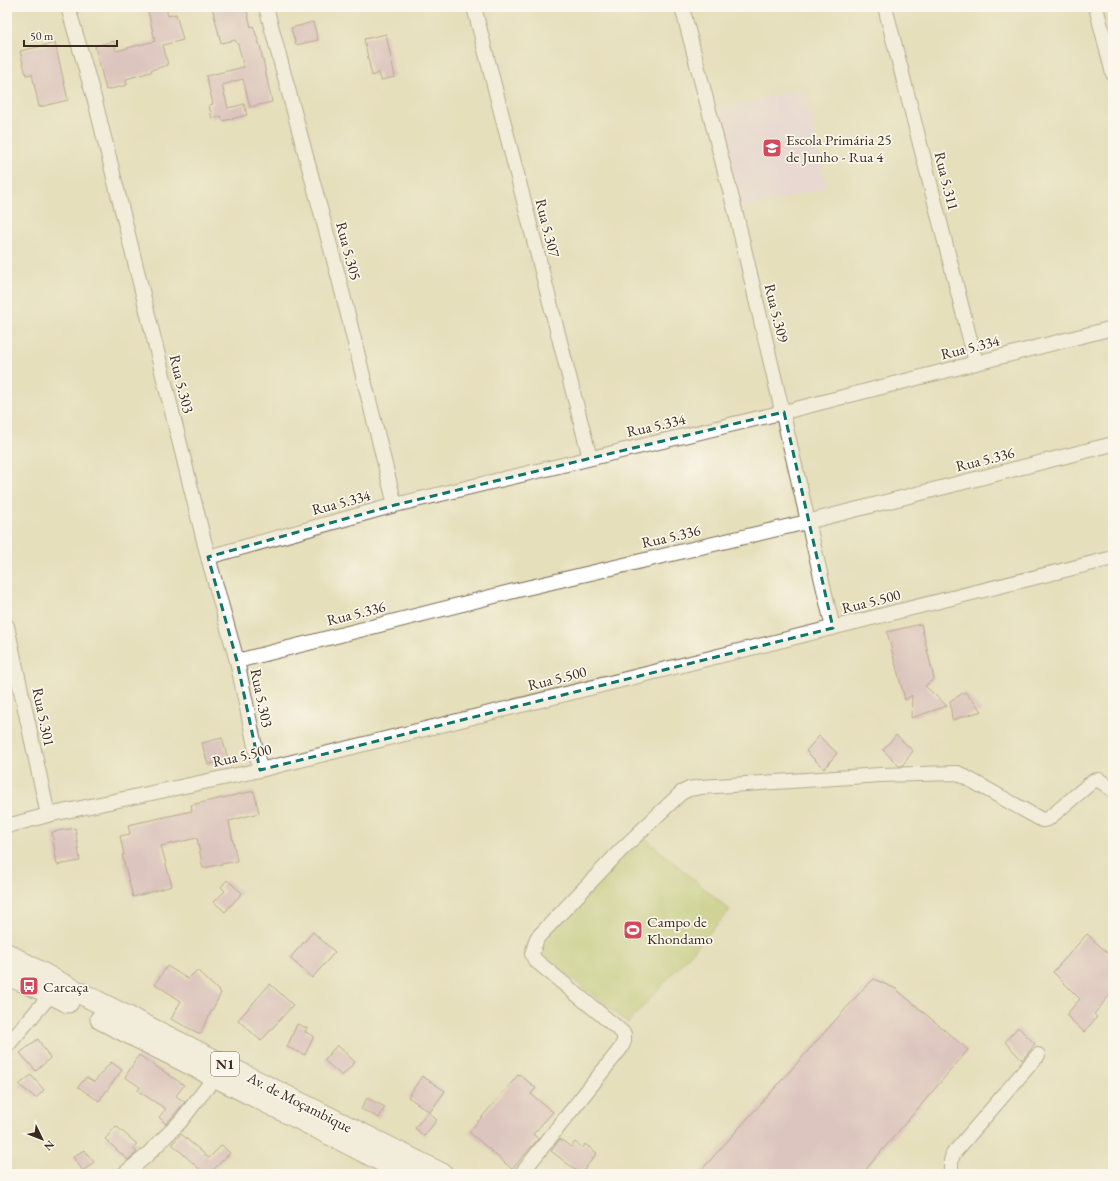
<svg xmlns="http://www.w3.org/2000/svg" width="1120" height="1181" font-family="'EB Garamond',serif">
<rect width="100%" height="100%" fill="#fbf7ec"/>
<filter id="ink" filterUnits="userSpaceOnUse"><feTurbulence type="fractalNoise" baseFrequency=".025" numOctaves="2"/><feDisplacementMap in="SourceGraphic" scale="8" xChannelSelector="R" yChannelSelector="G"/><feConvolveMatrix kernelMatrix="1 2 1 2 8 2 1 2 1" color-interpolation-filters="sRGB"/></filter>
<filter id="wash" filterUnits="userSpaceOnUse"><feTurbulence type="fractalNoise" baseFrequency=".012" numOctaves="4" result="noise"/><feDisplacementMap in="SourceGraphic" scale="16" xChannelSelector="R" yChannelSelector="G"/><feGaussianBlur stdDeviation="0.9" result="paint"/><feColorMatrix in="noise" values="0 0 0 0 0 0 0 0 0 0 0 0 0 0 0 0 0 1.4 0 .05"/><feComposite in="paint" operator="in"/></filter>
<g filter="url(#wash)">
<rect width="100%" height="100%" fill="#e6dfbb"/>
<path fill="#ead1ec" d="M 805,88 L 826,187 L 742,209 L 716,110 Z"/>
<path fill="#b4c669" stroke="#787844" d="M 641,835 L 730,910 L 628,1023 L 536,950 Z"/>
<g id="blocks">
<path fill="#d3a6c3" d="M 147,7 L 166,7 L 168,16 L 176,14 L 183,40 L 163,45 L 168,65 L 151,70 L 151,72 L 126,79 L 127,85 L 106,90 L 95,46 L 114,41 L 116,51 L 155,41 Z
M 212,7 L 246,7 L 251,27 L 253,26 L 260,46 L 272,102 L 250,107 L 243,79 L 222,85 L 228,108 L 244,104 L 247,115 L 223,121 L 221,116 L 212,119 L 209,105 L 213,104 L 206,76 L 244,67 L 238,44 L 237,44 L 235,40 L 221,43 Z
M 313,22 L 318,40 L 296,45 L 291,28 Z
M 386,34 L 395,77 L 381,80 L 379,72 L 372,76 L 364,39 Z
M 55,43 L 68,100 L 39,107 L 32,74 L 26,75 L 20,51 Z
M 921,624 L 934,679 L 925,686 L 947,706 L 911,718 L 912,695 L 905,700 L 887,632 Z
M 965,692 L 982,711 L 952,720 L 950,701 Z
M 896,735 L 913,751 L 902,766 L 899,766 L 883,750 Z
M 819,736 L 837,753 L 824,769 L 806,751 Z
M 222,738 L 228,759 L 208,765 L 202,743 Z
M 254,791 L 259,813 L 229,821 L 237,861 L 203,868 L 197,838 L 161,846 L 172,886 L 133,897 L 122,855 L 124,855 L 120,836 L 130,834 L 128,825 L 192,811 L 191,805 Z
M 75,828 L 80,861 L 57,865 L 52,832 Z
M 227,880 L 242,893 L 225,912 L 214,902 L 225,891 L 221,887 Z
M 313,932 L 335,952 L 312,978 L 290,958 Z
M 1087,934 L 1113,958 L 1113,991 L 1094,1014 L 1097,1017 L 1084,1032 L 1066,1015 L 1080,999 L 1053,972 Z
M 167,966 L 188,979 L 197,970 L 221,993 L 200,1034 L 171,1019 L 181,1001 L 155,984 Z
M 874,979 L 896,989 L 968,1050 L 862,1174 L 698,1174 L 865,987 Z
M 270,984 L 293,1005 L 261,1041 L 238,1020 Z
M 297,1024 L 307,1028 L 305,1032 L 314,1036 L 305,1055 L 287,1047 Z
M 1018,1027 L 1035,1044 L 1022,1060 L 1005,1042 Z
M 38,1039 L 50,1058 L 36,1071 L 20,1053 Z
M 337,1045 L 355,1062 L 342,1076 L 324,1060 Z
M 139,1055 L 184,1085 L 176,1096 L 185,1102 L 166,1124 L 159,1117 L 166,1109 L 138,1091 L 140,1087 L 125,1077 Z
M 111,1062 L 122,1070 L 99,1101 L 78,1087 L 86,1077 L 94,1082 Z
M 519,1074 L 536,1088 L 531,1094 L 553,1112 L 533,1134 L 538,1139 L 512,1169 L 469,1132 Z
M 31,1075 L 44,1090 L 36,1098 L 19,1085 Z
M 422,1076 L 445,1091 L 430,1112 L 408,1097 Z
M 367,1098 L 385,1107 L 379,1118 L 361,1109 Z
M 428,1112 L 437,1120 L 424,1136 L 415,1128 Z
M 116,1126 L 137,1144 L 133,1149 L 137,1152 L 128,1160 L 105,1139 Z
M 181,1134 L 209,1158 L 222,1145 L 230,1153 L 209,1174 L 205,1174 L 172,1144 Z
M 560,1139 L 571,1147 L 575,1142 L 583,1148 L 585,1144 L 597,1153 L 581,1174 L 551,1151 Z
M 84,1150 L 94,1162 L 83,1171 L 73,1157 Z"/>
</g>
</g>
<g filter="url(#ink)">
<use href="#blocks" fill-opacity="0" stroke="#776955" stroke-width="1"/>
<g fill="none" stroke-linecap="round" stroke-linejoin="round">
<defs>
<path id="minor" d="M 68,7 L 95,101 L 208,557 L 237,661 L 260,770
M 266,7 L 339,279 L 395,505
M 474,7 L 590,458
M 682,7 L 736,214 L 833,628
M 885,7 L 976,363
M 1096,7 L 1113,74
M 208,557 L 395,505 L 784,412 L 1113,328
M 7,626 L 48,815
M 237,661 L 518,590 L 807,522 L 1113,444
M 7,826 L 48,815 L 260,770 L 1113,558
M 7,1046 L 52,993
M 124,1174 L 145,1157 L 180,1122 L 215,1077
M 521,1174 L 621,1048 L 624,1041 L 624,1034 L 615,1026 L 535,960 L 532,954 L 537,938 L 621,850 L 681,793 L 689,789 L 701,787 L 880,775 L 958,773 L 1042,820 L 1048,819 L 1093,781 L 1099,780 L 1113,790
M 951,1174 L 951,1161 L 953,1154 L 1038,1055"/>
<path id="highway" d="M 7,954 L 60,983 L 442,1174
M 7,974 C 27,984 48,991 68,1002
M 101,1019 C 203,1071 306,1121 407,1174"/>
</defs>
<use href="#minor" stroke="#776955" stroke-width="16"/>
<use href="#highway" stroke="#776955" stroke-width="23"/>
<use href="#minor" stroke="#fff" stroke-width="14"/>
<use href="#highway" stroke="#fff" stroke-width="21"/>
</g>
</g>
<path d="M0 0H1120V1181H0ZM 784,412 L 833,628 L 260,770 L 237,661 L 208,557 L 395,505 Z" fill="#e6dfbb" fill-opacity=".55" fill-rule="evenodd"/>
<path fill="none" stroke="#0f766e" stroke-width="3" stroke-dasharray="8 5" stroke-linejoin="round" d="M 784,412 L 833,628 L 260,770 L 237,661 L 208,557 L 395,505 Z"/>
<defs>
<symbol id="school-square" viewBox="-11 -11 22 22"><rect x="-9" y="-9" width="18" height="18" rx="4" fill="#d1495b" stroke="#fbf7ec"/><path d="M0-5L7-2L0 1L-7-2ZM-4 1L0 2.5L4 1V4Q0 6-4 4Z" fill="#fff"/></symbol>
<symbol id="stadium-square" viewBox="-11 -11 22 22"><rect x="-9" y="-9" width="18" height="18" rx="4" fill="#d1495b" stroke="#fbf7ec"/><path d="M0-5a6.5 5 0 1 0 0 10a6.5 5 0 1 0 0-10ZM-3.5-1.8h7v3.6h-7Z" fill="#fff"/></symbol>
<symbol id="bus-square" viewBox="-11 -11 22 22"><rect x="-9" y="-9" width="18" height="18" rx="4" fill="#d1495b" stroke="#fbf7ec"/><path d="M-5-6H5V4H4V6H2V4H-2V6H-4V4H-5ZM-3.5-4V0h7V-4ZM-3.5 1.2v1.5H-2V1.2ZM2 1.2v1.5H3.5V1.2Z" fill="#fff"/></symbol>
</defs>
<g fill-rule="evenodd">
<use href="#school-square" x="761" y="137" width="22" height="22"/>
<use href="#stadium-square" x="622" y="919" width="22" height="22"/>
<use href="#bus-square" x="18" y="975" width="22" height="22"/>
</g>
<g text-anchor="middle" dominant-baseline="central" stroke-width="3.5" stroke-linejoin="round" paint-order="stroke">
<rect fill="#fbf7ec" stroke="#75685c" stroke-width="1" x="211" y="1052" width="28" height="24" rx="3"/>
<g font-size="14" font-weight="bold" fill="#3b2a1e">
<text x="225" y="1064">N1</text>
</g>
<g font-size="15" fill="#3b2a1e" stroke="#fbf7ec" text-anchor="start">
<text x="786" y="139">Escola Primária 25<tspan x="786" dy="17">de Junho - Rua 4</tspan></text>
<text x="647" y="921">Campo de<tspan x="647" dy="17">Khondamo</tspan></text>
<text x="43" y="986">Carcaça</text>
</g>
<g font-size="15" fill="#3b2a1e" stroke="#fbf7ec">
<text transform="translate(947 181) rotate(76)">Rua 5.311</text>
<text transform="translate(548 228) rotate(76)">Rua 5.307</text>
<text transform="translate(349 251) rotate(75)">Rua 5.305</text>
<text transform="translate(777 313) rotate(76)">Rua 5.309</text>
<text transform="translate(970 347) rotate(-14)">Rua 5.334</text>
<text transform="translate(182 384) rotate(76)">Rua 5.303</text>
<text transform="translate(656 425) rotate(-13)">Rua 5.334</text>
<text transform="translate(985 459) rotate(-14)">Rua 5.336</text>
<text transform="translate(341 502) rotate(-15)">Rua 5.334</text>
<text transform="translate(671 536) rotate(-13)">Rua 5.336</text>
<text transform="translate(871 601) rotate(-14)">Rua 5.500</text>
<text transform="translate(356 613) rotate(-14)">Rua 5.336</text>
<text transform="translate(557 678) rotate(-14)">Rua 5.500</text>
<text transform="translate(262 698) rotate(78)">Rua 5.303</text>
<text transform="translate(44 717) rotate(78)">Rua 5.301</text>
<text transform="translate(242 755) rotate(-13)">Rua 5.500</text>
<text transform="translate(300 1102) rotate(27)">Av. de Moçambique</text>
</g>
</g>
<rect width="1120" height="1181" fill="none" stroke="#fbf7ec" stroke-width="24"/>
<g transform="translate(42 1139) rotate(133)" stroke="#fbf7ec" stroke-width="3" paint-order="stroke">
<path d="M0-3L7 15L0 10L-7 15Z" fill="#3b2a1e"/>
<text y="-6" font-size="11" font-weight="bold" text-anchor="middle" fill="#3b2a1e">N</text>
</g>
<path d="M24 40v6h93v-6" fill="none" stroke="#3b2a1e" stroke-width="2"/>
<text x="30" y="40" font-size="12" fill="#3b2a1e" stroke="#fbf7ec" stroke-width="3" paint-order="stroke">50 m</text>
</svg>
